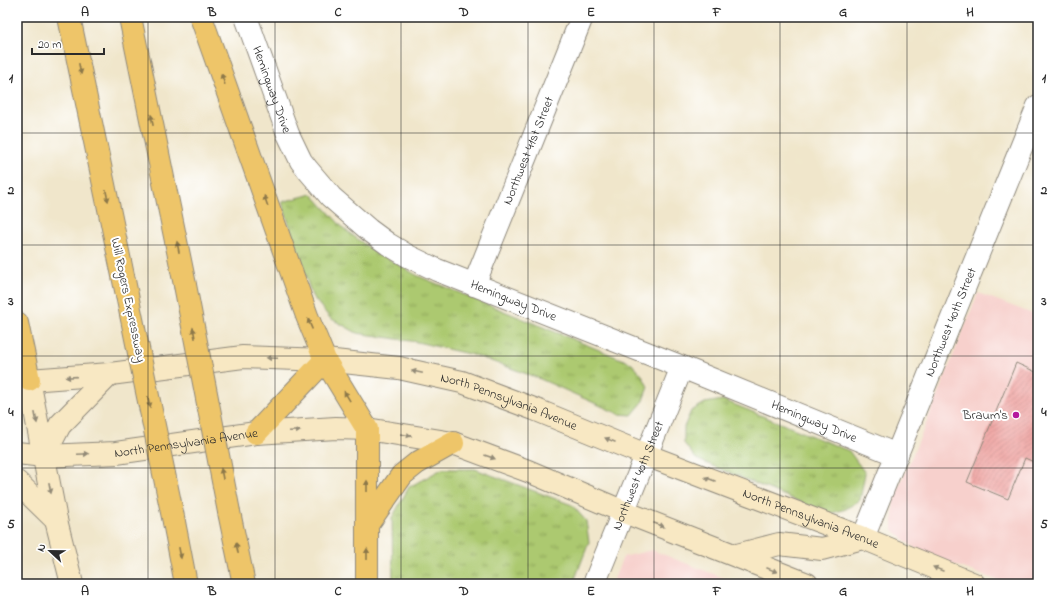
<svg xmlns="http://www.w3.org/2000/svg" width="1055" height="601" font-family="'Indie Flower',sans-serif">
<defs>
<pattern id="grass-tufts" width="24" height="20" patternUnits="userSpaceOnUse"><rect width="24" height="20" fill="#acc96f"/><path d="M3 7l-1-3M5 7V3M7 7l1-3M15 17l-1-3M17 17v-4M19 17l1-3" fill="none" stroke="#8ca35b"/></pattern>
<pattern id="building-hatch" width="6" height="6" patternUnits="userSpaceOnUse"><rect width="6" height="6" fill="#f0a5a3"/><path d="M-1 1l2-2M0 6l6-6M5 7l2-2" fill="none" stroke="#c38785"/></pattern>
</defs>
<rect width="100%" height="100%" fill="#fff"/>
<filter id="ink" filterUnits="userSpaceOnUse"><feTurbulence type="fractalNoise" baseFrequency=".025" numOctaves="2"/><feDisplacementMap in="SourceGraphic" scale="8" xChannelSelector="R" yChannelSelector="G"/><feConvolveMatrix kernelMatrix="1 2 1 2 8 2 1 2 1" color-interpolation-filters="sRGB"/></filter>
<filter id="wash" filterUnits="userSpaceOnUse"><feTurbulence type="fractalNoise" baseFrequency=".012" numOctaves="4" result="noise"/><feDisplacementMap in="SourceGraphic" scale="16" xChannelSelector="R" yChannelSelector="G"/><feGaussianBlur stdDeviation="0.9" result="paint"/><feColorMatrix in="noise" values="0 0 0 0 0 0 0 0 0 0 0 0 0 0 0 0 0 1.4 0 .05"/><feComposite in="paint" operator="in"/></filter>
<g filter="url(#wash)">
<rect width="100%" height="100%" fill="#f0e6cb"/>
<path fill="#f7d0cc" d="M 978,293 L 1038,316 L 1038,584 L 1007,584 L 919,552 L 893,530 L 893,500 L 928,419 Z
M 652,550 L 739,584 L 612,584 L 623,557 Z"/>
<path fill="url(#grass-tufts)" stroke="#6c7a4d" d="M 312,194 L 344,229 L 371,249 L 418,276 L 631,363 L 642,375 L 648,387 L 642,403 L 632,415 L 619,414 L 538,378 L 477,356 L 417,342 L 357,333 L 330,318 L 312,296 L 282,202 Z
M 723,400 L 849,451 L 865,473 L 860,500 L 846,509 L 829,514 L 696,459 L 684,443 L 684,427 L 691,411 L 705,403 Z
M 442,469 L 475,469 L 572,505 L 586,521 L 589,542 L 573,584 L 393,584 L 392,518 L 409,487 Z"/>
<g id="blocks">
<path fill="url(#building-hatch)" d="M 1016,363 L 1038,373 L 1038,464 L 1025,458 L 1008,499 L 967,482 Z"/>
</g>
</g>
<g filter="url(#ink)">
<use href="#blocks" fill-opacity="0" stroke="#8e887b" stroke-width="1"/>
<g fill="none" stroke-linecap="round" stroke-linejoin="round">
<defs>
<g id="street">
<path id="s1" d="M 246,17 L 288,134 L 301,161 L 308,170 L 331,197 L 369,230 L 388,244 L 408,256 L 437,270 L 682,367 L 897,455"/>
<path id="s2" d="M 474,285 L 582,17"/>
<path id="s3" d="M 863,538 L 1038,106"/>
<path id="s4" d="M 594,584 L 682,367"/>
</g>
<g id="secondary">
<path id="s5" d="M 17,380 L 29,380 L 110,374 L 243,357 L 325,360 L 399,368 L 462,382 L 534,409 L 646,455 L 863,538 L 974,584"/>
<path d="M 29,380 L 56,520 L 72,584"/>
<path id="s6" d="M 17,453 L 44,456 L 116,453 L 256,433 L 336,428 L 367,429 L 453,443 L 528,471 L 622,511 L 807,584"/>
<path d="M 44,456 L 60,425 L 110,374"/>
<path d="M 17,482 L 56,520"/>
<path d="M 737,555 L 779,544 L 822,549 L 863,538"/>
</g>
<path id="highway" d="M 69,17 L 127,295
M 130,17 L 185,285
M 201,17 L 307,316 L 325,360 L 367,429 L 367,584
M 17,323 L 29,380
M 256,433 L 325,360
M 229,512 L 244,584
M 174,522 L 186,584
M 367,525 L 402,475 L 417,463 L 453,443"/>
</defs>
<use href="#street" stroke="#8e887b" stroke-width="24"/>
<use href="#secondary" stroke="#8e887b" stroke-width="24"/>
<use href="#highway" stroke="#8e887b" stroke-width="24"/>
<use href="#street" stroke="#fff" stroke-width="22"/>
<use href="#secondary" stroke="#f8e8c3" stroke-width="22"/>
<use href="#highway" stroke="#eec569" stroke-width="22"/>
<defs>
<path id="highway-bridge" d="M 185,285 L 229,512
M 127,295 L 174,522"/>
</defs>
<use href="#highway-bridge" stroke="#8e887b" stroke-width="24" stroke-linecap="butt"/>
<use href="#highway-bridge" stroke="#eec569" stroke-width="22"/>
</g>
<defs><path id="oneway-solid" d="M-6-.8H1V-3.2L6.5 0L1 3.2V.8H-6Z"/></defs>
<g fill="#8c784a">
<use href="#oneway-solid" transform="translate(80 69) rotate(78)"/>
<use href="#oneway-solid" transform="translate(223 79) rotate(-109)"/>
<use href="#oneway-solid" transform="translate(152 120) rotate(-101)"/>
<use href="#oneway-solid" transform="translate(107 196) rotate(78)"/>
<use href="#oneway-solid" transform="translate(266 201) rotate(-109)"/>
<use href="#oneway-solid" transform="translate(178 247) rotate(-101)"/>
<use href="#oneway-solid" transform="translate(310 324) rotate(-113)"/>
<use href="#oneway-solid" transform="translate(194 333) rotate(-101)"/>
<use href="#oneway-solid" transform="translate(347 396) rotate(-121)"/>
<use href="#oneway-solid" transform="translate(149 402) rotate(78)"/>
<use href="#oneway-solid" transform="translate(222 474) rotate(-101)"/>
<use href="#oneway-solid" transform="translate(367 486) rotate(-90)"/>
<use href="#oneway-solid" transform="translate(237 548) rotate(-102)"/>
<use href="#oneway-solid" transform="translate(180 553) rotate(79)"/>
<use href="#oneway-solid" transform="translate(367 554) rotate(-90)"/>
</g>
<g fill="#928a77">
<use href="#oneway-solid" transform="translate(272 358) rotate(-178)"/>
<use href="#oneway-solid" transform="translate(417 372) rotate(-168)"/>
<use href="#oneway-solid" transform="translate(71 377) rotate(176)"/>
<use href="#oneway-solid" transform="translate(36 418) rotate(79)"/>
<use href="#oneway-solid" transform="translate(295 431) rotate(-3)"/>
<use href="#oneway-solid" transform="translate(406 435) rotate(10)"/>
<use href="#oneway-solid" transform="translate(610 440) rotate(-158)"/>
<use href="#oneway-solid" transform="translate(83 454) rotate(-2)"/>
<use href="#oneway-solid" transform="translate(490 457) rotate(20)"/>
<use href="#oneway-solid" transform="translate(710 479) rotate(-159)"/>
<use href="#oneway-solid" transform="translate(50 488) rotate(79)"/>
<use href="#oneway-solid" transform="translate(659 525) rotate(21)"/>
<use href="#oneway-solid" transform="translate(938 569) rotate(-158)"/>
<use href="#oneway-solid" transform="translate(772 570) rotate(22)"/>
</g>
</g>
<path fill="none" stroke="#2b2b2b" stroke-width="1" stroke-opacity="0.55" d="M 148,17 L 148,584M 275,17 L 275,584M 401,17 L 401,584M 528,17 L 528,584M 654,17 L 654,584M 780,17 L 780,584M 907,17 L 907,584M 17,133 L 1038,133M 17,245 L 1038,245M 17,356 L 1038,356M 17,468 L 1038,468"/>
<circle fill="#b5179e" stroke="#fff" stroke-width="1.5" cx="1016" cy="415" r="4"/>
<g text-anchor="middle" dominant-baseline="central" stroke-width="4" stroke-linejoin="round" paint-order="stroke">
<g font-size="13" fill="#2b2b2b" stroke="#fff">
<text stroke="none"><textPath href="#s1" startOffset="77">Hemingway Drive</textPath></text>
<text stroke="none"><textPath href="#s2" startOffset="145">Northwest 41st Street</textPath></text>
<text transform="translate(128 300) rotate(78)">Will Rogers Expressway</text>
<text stroke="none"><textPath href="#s1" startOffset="413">Hemingway Drive</textPath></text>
<text stroke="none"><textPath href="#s3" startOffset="233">Northwest 40th Street</textPath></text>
<text stroke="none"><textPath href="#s5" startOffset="499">North Pennsylvania Avenue</textPath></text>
<text stroke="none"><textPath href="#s1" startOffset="737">Hemingway Drive</textPath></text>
<text stroke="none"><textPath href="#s6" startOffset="170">North Pennsylvania Avenue</textPath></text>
<text stroke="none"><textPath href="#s4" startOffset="117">Northwest 40th Street</textPath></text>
<text stroke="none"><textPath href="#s5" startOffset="823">North Pennsylvania Avenue</textPath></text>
</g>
<g font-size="13" fill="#2b2b2b" stroke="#fff" text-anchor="end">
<text x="1008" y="415">Braum's</text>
</g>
</g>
<rect width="1055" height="601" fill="none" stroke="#fff" stroke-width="44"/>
<g transform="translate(50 551) rotate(292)" stroke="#ffffff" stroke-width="3" paint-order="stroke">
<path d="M0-3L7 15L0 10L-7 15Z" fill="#2b2b2b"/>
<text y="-6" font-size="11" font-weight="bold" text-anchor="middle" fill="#2b2b2b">N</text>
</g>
<path d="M32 48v6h72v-6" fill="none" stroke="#2b2b2b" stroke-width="2"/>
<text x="38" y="48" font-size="12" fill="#2b2b2b" stroke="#ffffff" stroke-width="3" paint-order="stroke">20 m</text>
<rect x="22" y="22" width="1011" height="557" fill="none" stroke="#2b2b2b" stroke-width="1.5"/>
<g font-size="13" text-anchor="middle" font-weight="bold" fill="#2b2b2b">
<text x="85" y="16">A</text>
<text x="212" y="16">B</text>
<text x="338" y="16">C</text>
<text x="464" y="16">D</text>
<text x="591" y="16">E</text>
<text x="717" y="16">F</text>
<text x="843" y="16">G</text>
<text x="970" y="16">H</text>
<text x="11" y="82">1</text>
<text x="1044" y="82">1</text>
<text x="11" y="194">2</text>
<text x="1044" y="194">2</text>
<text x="11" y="305">3</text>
<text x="1044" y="305">3</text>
<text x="11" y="416">4</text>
<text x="1044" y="416">4</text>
<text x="11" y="528">5</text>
<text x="1044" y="528">5</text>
<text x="85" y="595">A</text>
<text x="212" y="595">B</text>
<text x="338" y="595">C</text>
<text x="464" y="595">D</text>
<text x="591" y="595">E</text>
<text x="717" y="595">F</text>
<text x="843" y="595">G</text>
<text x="970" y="595">H</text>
</g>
</svg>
